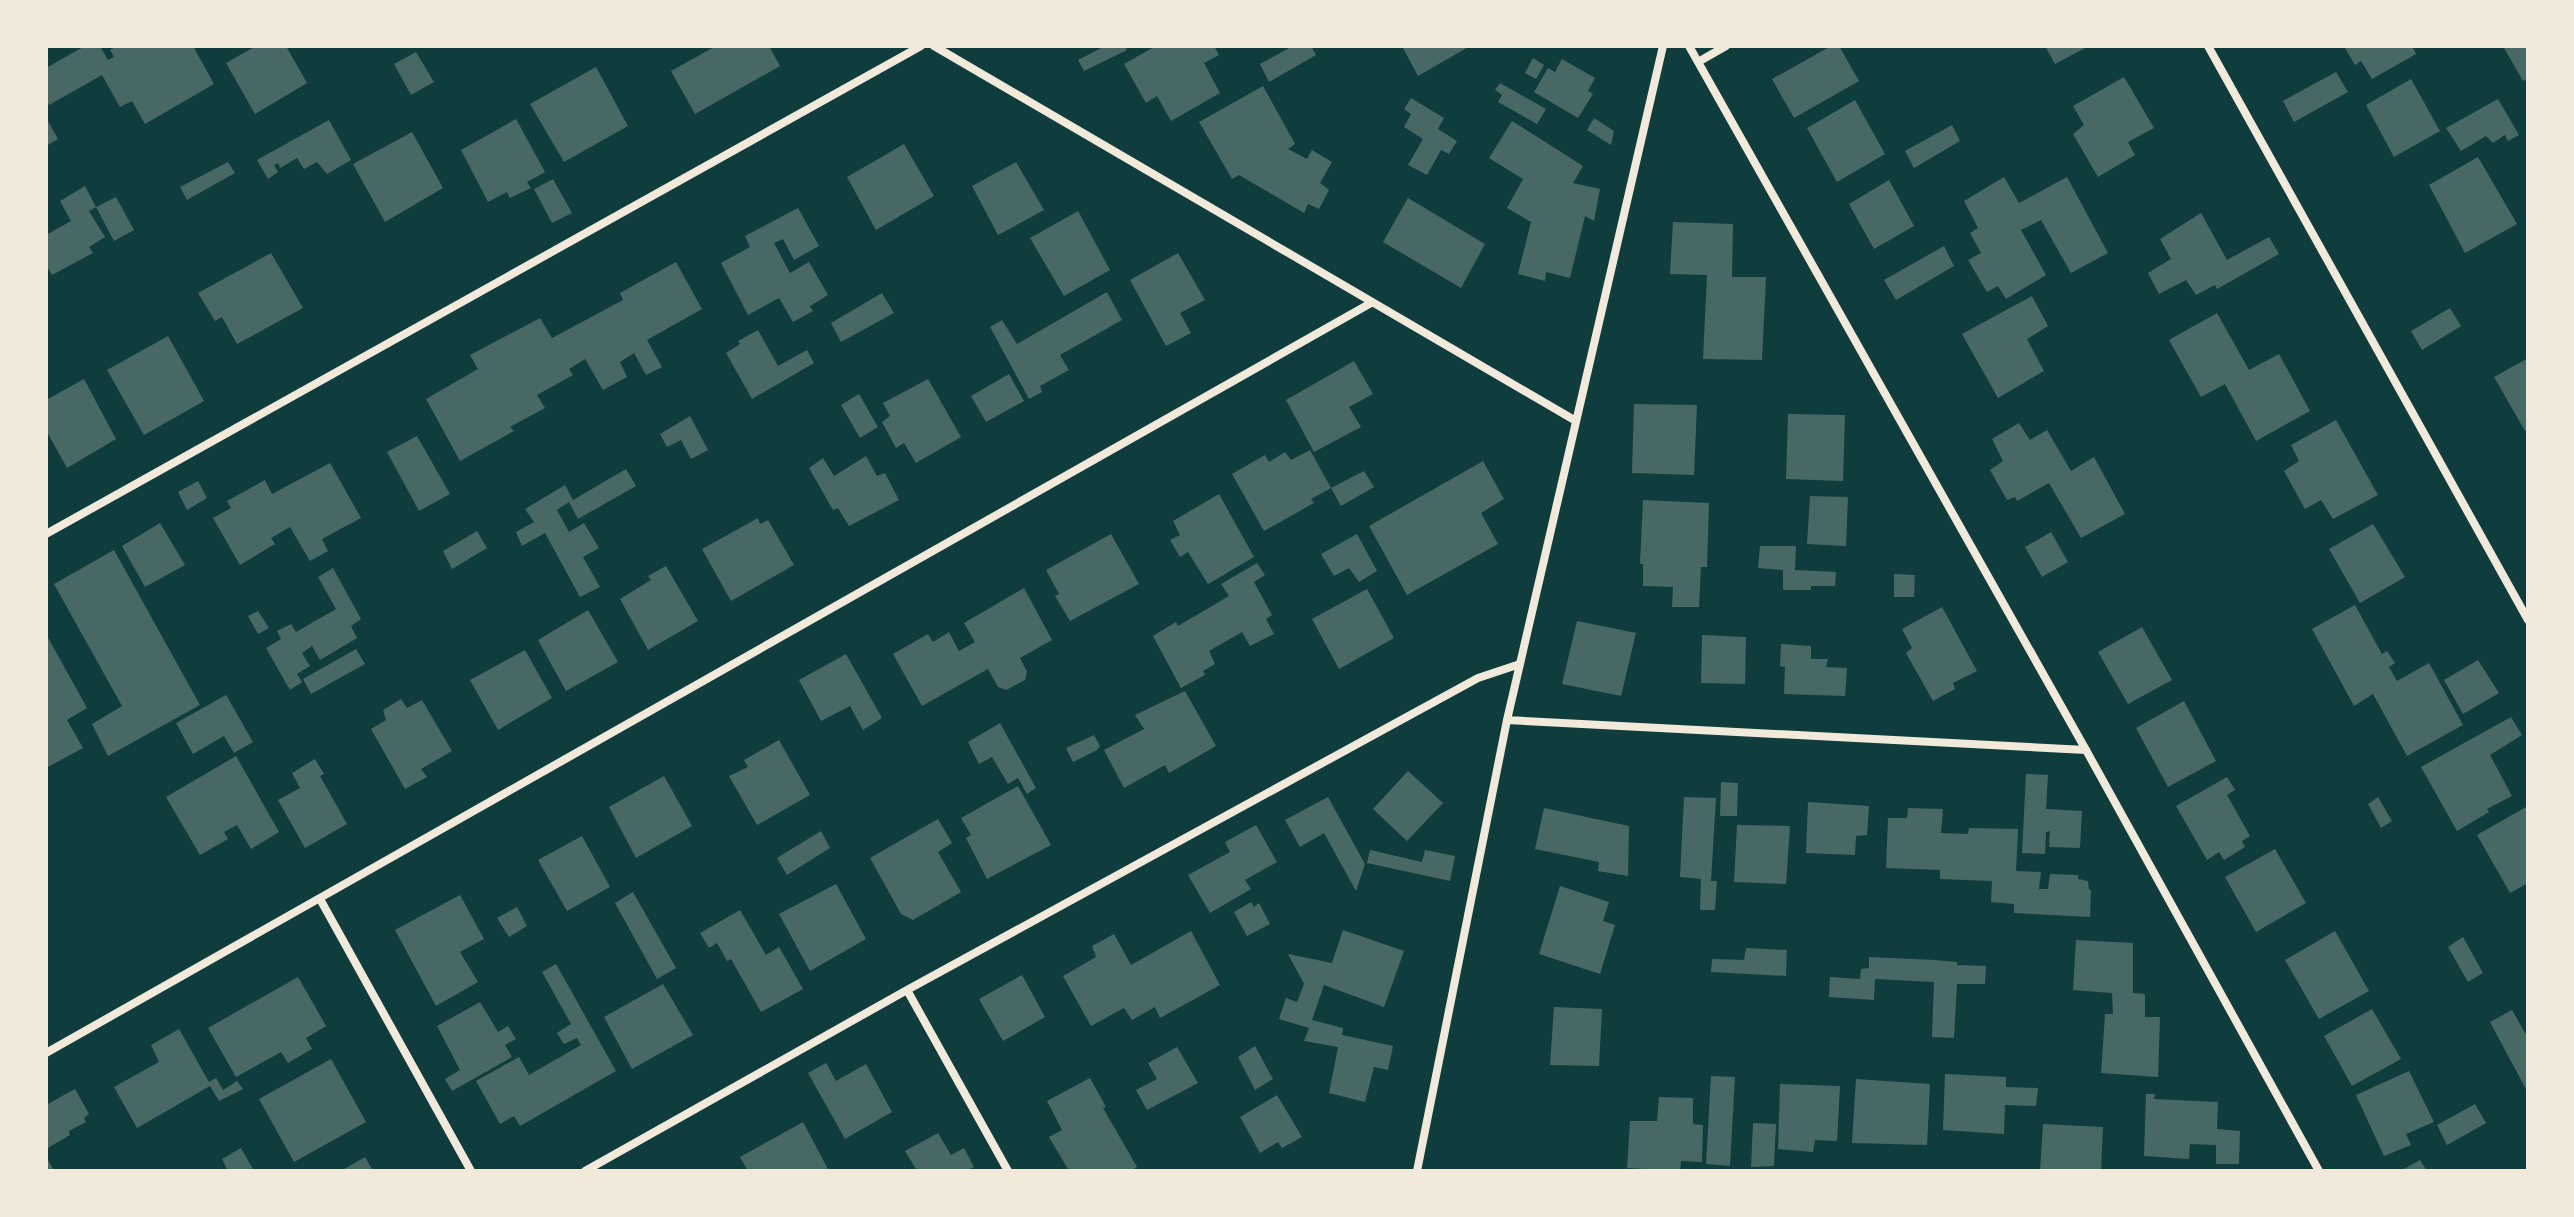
<svg xmlns="http://www.w3.org/2000/svg" width="2574" height="1217" font-family="Jost,sans-serif">
<rect width="100%" height="100%" fill="#0f3d3e"/>
<path fill="#486865" d="M 85,46 L 100,46 L 108,60 L 114,57 L 110,50 L 117,46 L 193,46 L 214,84 L 145,124 L 132,101 L 120,107 L 102,75 L 49,105 L 46,98 L 46,68 Z
M 256,46 L 286,46 L 307,83 L 255,114 L 226,63 Z
M 716,46 L 769,46 L 780,66 L 695,114 L 671,71 Z
M 1105,46 L 1125,46 L 1127,50 L 1084,71 L 1078,60 Z
M 1156,46 L 1214,46 L 1219,55 L 1204,63 L 1220,93 L 1171,121 L 1157,96 L 1146,103 L 1124,64 Z
M 1293,46 L 1311,46 L 1316,55 L 1269,82 L 1260,64 Z
M 1402,46 L 1470,46 L 1418,76 Z
M 1831,46 L 1839,46 L 1859,81 L 1794,118 L 1772,79 Z
M 2045,46 L 2089,46 L 2055,64 Z
M 2348,46 L 2412,46 L 2416,54 L 2372,79 L 2361,61 L 2355,65 L 2345,48 Z
M 2503,46 L 2528,46 L 2528,78 L 2523,81 Z
M 416,52 L 434,82 L 411,95 L 394,64 Z
M 1533,58 L 1544,65 L 1536,79 L 1525,73 Z
M 1562,59 L 1595,78 L 1588,91 L 1593,94 L 1578,118 L 1534,92 L 1548,68 L 1555,72 Z
M 596,67 L 628,126 L 564,162 L 530,104 Z
M 2336,72 L 2348,92 L 2294,122 L 2283,101 Z
M 2124,77 L 2154,128 L 2128,142 L 2135,155 L 2098,177 L 2073,134 L 2084,125 L 2073,106 Z
M 2411,79 L 2440,131 L 2394,157 L 2366,105 Z
M 1500,83 L 1546,109 L 1537,124 L 1498,102 L 1502,95 L 1495,90 Z
M 1263,86 L 1295,144 L 1288,149 L 1307,159 L 1312,150 L 1332,162 L 1320,183 L 1329,190 L 1319,209 L 1308,204 L 1304,213 L 1239,175 L 1232,179 L 1199,122 Z
M 1411,98 L 1444,118 L 1438,129 L 1457,141 L 1449,154 L 1441,150 L 1427,175 L 1408,165 L 1423,139 L 1404,127 L 1411,114 L 1404,109 Z
M 2498,99 L 2519,135 L 2508,141 L 2505,135 L 2493,143 L 2486,136 L 2461,151 L 2446,128 Z
M 1855,100 L 1885,154 L 1837,182 L 1807,128 Z
M 46,118 L 58,139 L 46,146 Z
M 1594,118 L 1614,131 L 1611,145 L 1587,130 Z
M 516,119 L 545,172 L 527,182 L 531,188 L 510,198 L 507,192 L 488,202 L 461,150 Z
M 329,120 L 351,160 L 327,174 L 317,162 L 304,169 L 297,158 L 280,168 L 278,163 L 274,165 L 278,172 L 268,179 L 257,160 Z
M 1512,121 L 1583,166 L 1573,183 L 1600,189 L 1594,221 L 1585,216 L 1570,278 L 1546,272 L 1545,281 L 1518,274 L 1531,222 L 1507,208 L 1523,179 L 1489,158 Z
M 1952,125 L 1960,141 L 1914,168 L 1905,151 Z
M 412,132 L 443,188 L 385,222 L 353,164 Z
M 904,144 L 934,196 L 876,230 L 847,177 Z
M 2478,157 L 2517,224 L 2465,253 L 2429,185 Z
M 228,162 L 235,173 L 187,200 L 180,187 Z
M 1016,162 L 1044,210 L 998,235 L 972,186 Z
M 2004,177 L 2019,203 L 2067,177 L 2108,253 L 2071,273 L 2041,220 L 2021,230 L 2046,275 L 2006,299 L 1998,286 L 1987,292 L 1968,260 L 1981,253 L 1970,233 L 1978,228 L 1964,201 Z
M 553,179 L 572,213 L 552,223 L 534,189 Z
M 1889,180 L 1914,226 L 1874,249 L 1849,204 Z
M 85,186 L 96,207 L 89,211 L 105,237 L 89,247 L 93,253 L 52,275 L 46,265 L 46,235 L 71,221 L 60,201 Z
M 116,197 L 134,230 L 114,241 L 96,207 Z
M 1408,198 L 1485,244 L 1461,288 L 1383,242 Z
M 798,208 L 819,246 L 794,260 L 783,239 L 774,243 L 790,273 L 809,262 L 828,295 L 810,306 L 813,311 L 793,322 L 779,298 L 748,315 L 721,263 L 750,247 L 745,236 Z
M 1078,211 L 1110,270 L 1064,296 L 1030,238 Z
M 2201,213 L 2227,260 L 2269,237 L 2279,254 L 2217,289 L 2215,285 L 2196,295 L 2186,280 L 2159,294 L 2148,273 L 2171,259 L 2160,239 Z
M 1673,222 L 1733,224 L 1732,277 L 1766,277 L 1762,360 L 1703,359 L 1707,275 L 1670,274 Z
M 1944,246 L 1954,266 L 1896,300 L 1884,280 Z
M 271,253 L 303,308 L 237,344 L 222,317 L 215,321 L 198,293 Z
M 1178,253 L 1205,300 L 1180,313 L 1191,333 L 1166,346 L 1130,280 Z
M 676,262 L 702,309 L 647,340 L 662,367 L 646,375 L 634,353 L 620,362 L 627,377 L 603,390 L 585,359 L 569,369 L 573,375 L 537,395 L 545,408 L 510,427 L 514,431 L 460,461 L 426,399 L 478,369 L 470,355 L 540,318 L 552,338 L 623,300 L 620,293 Z
M 1107,292 L 1122,320 L 1060,355 L 1069,370 L 1040,386 L 1042,392 L 1029,399 L 990,327 L 1002,320 L 1017,344 Z
M 882,293 L 894,313 L 841,342 L 831,323 Z
M 2032,296 L 2048,326 L 2027,339 L 2044,371 L 1998,398 L 1962,334 Z
M 2450,308 L 2461,326 L 2422,350 L 2411,331 Z
M 2217,313 L 2249,370 L 2279,354 L 2310,411 L 2256,441 L 2225,384 L 2201,397 L 2169,340 Z
M 758,330 L 778,366 L 807,350 L 814,363 L 752,399 L 726,353 L 740,344 L 738,341 Z
M 168,336 L 204,401 L 144,435 L 107,370 Z
M 2528,358 L 2528,429 L 2525,431 L 2494,377 Z
M 1354,361 L 1373,394 L 1349,407 L 1361,427 L 1314,452 L 1286,400 Z
M 1009,374 L 1024,401 L 986,422 L 971,396 Z
M 84,379 L 116,439 L 67,468 L 46,430 L 46,400 Z
M 928,379 L 961,437 L 916,463 L 904,443 L 896,448 L 882,422 L 890,416 L 883,403 Z
M 859,394 L 878,427 L 860,438 L 841,405 Z
M 1634,404 L 1697,405 L 1694,475 L 1632,473 Z
M 1788,414 L 1845,415 L 1843,481 L 1786,479 Z
M 690,416 L 708,450 L 691,459 L 681,440 L 667,447 L 660,434 Z
M 2336,420 L 2378,495 L 2333,519 L 2321,500 L 2305,509 L 2284,471 L 2299,461 L 2291,445 Z
M 2019,423 L 2030,440 L 2047,430 L 2071,471 L 2094,457 L 2125,514 L 2081,538 L 2049,483 L 2017,501 L 2015,497 L 2007,500 L 1990,470 L 2003,461 L 1992,439 Z
M 417,436 L 450,494 L 419,511 L 387,452 Z
M 1310,450 L 1331,488 L 1311,499 L 1314,503 L 1264,531 L 1232,474 L 1265,455 L 1269,462 L 1285,452 L 1291,460 Z
M 866,456 L 877,476 L 885,473 L 899,500 L 849,526 L 838,508 L 833,510 L 809,468 L 823,458 L 834,476 Z
M 1483,461 L 1504,499 L 1481,513 L 1498,544 L 1407,595 L 1369,526 Z
M 330,463 L 361,518 L 322,539 L 328,551 L 310,561 L 290,527 L 271,538 L 275,544 L 240,565 L 213,518 L 231,508 L 227,501 L 265,480 L 272,494 Z
M 626,469 L 636,486 L 578,519 L 569,502 L 557,510 L 569,532 L 584,523 L 599,548 L 583,557 L 600,587 L 580,597 L 545,533 L 522,546 L 516,532 L 534,522 L 525,509 L 565,485 L 573,500 Z
M 1364,471 L 1374,487 L 1341,506 L 1331,488 Z
M 198,481 L 207,498 L 187,510 L 178,492 Z
M 1219,494 L 1254,557 L 1208,584 L 1188,552 L 1180,557 L 1170,540 L 1180,535 L 1173,521 Z
M 1810,496 L 1848,497 L 1846,546 L 1807,544 Z
M 1643,500 L 1709,503 L 1707,567 L 1701,567 L 1699,607 L 1672,607 L 1673,587 L 1643,586 L 1643,564 L 1640,564 Z
M 758,518 L 760,524 L 768,520 L 794,565 L 731,601 L 702,549 Z
M 160,523 L 185,565 L 145,587 L 122,546 Z
M 2373,524 L 2405,577 L 2360,603 L 2329,549 Z
M 477,531 L 487,548 L 452,569 L 443,551 Z
M 2051,532 L 2068,562 L 2042,577 L 2025,547 Z
M 1111,534 L 1139,584 L 1070,621 L 1055,596 L 1059,594 L 1046,570 Z
M 1357,534 L 1377,571 L 1359,582 L 1349,568 L 1334,576 L 1321,554 Z
M 1760,546 L 1796,546 L 1795,570 L 1836,572 L 1835,586 L 1811,586 L 1811,590 L 1783,590 L 1783,570 L 1758,568 Z
M 114,550 L 200,705 L 108,756 L 92,724 L 122,706 L 54,584 Z
M 1257,563 L 1265,575 L 1254,582 L 1272,615 L 1266,619 L 1274,634 L 1250,646 L 1242,632 L 1209,651 L 1215,664 L 1203,671 L 1205,675 L 1181,688 L 1153,636 L 1176,622 L 1178,626 L 1229,596 L 1221,584 Z
M 666,566 L 698,621 L 648,650 L 620,599 L 651,580 L 648,576 Z
M 333,568 L 361,619 L 351,626 L 357,638 L 320,660 L 312,646 L 302,653 L 310,666 L 297,674 L 302,682 L 290,690 L 266,648 L 281,639 L 277,631 L 291,624 L 296,632 L 336,609 L 318,577 Z
M 1894,574 L 1915,575 L 1914,597 L 1894,597 Z
M 1024,588 L 1052,640 L 1020,658 L 1027,672 L 1025,680 L 1006,690 L 998,687 L 988,669 L 922,706 L 893,654 L 928,634 L 933,642 L 949,632 L 959,651 L 975,642 L 964,623 Z
M 1367,589 L 1394,638 L 1339,669 L 1312,619 Z
M 2355,605 L 2382,654 L 2387,651 L 2395,663 L 2389,667 L 2397,681 L 2429,663 L 2463,725 L 2407,756 L 2373,694 L 2354,706 L 2312,629 Z
M 1942,607 L 1977,671 L 1953,683 L 1955,689 L 1933,701 L 1906,653 L 1912,648 L 1902,629 Z
M 588,610 L 618,662 L 566,691 L 538,640 Z
M 258,611 L 269,628 L 258,634 L 248,616 Z
M 1577,621 L 1636,633 L 1621,696 L 1562,684 Z
M 2142,627 L 2172,680 L 2128,704 L 2098,652 Z
M 46,634 L 87,708 L 67,720 L 83,748 L 46,768 Z
M 1702,635 L 1746,637 L 1745,684 L 1701,683 Z
M 1781,644 L 1811,646 L 1811,659 L 1828,659 L 1826,667 L 1847,668 L 1845,696 L 1784,694 L 1785,667 L 1780,666 Z
M 356,649 L 365,664 L 311,694 L 303,679 Z
M 525,650 L 552,698 L 498,730 L 470,680 Z
M 846,654 L 882,718 L 863,730 L 850,706 L 821,721 L 799,680 Z
M 2478,660 L 2499,693 L 2463,714 L 2444,680 Z
M 1185,691 L 1216,746 L 1169,773 L 1165,765 L 1124,788 L 1104,750 L 1144,729 L 1135,715 Z
M 226,695 L 253,742 L 234,753 L 224,736 L 193,754 L 176,723 Z
M 401,699 L 407,708 L 422,700 L 452,751 L 421,769 L 427,777 L 405,789 L 371,729 L 386,720 L 383,710 Z
M 2184,701 L 2216,761 L 2168,787 L 2136,728 Z
M 2511,717 L 2522,735 L 2490,755 L 2512,796 L 2487,809 L 2489,812 L 2457,831 L 2421,767 Z
M 1000,723 L 1036,788 L 1027,794 L 1018,778 L 1008,784 L 992,757 L 979,764 L 968,742 Z
M 1094,735 L 1100,746 L 1097,750 L 1073,762 L 1066,748 Z
M 779,740 L 810,795 L 757,825 L 729,776 L 748,767 L 744,760 Z
M 236,756 L 279,832 L 251,849 L 237,825 L 224,832 L 228,839 L 200,855 L 166,797 Z
M 315,759 L 324,774 L 320,776 L 347,824 L 305,848 L 278,800 L 300,788 L 292,773 Z
M 1408,771 L 1443,803 L 1407,841 L 1373,809 Z
M 2026,774 L 2048,775 L 2046,809 L 2082,811 L 2080,848 L 2049,847 L 2050,831 L 2046,832 L 2045,854 L 2022,853 Z
M 664,776 L 692,826 L 636,858 L 609,807 Z
M 2227,777 L 2235,790 L 2227,795 L 2250,836 L 2242,841 L 2245,847 L 2224,860 L 2219,852 L 2207,860 L 2176,806 Z
M 1721,782 L 1738,783 L 1737,816 L 1720,816 Z
M 1018,786 L 1051,845 L 987,879 L 966,838 L 971,835 L 961,818 Z
M 1328,797 L 1365,864 L 1356,891 L 1324,833 L 1300,847 L 1285,820 Z
M 1684,797 L 1716,798 L 1711,881 L 1717,881 L 1715,910 L 1700,910 L 1701,879 L 1680,877 Z
M 2378,797 L 2392,821 L 2381,828 L 2368,804 Z
M 1808,802 L 1869,806 L 1867,835 L 1856,836 L 1855,855 L 1806,853 Z
M 2526,807 L 2528,883 L 2510,893 L 2477,835 Z
M 1544,808 L 1629,826 L 1628,876 L 1598,871 L 1599,862 L 1535,849 Z
M 1908,808 L 1943,809 L 1941,833 L 1968,834 L 1969,828 L 2018,829 L 2016,871 L 2041,872 L 2039,889 L 2048,889 L 2050,874 L 2078,875 L 2078,879 L 2088,881 L 2089,889 L 2091,890 L 2090,917 L 2014,913 L 2014,904 L 1991,902 L 1992,881 L 1940,879 L 1940,870 L 1886,868 L 1888,818 L 1907,818 Z
M 938,819 L 952,843 L 938,852 L 961,892 L 913,920 L 901,914 L 870,858 Z
M 1256,825 L 1277,862 L 1245,880 L 1251,889 L 1210,913 L 1188,875 L 1230,852 L 1225,842 Z
M 1737,825 L 1790,826 L 1786,884 L 1734,882 Z
M 821,831 L 830,848 L 787,875 L 777,858 Z
M 582,836 L 610,887 L 567,911 L 538,860 Z
M 2275,849 L 2306,903 L 2256,932 L 2225,877 Z
M 1370,850 L 1422,862 L 1425,850 L 1455,856 L 1450,881 L 1367,863 Z
M 836,884 L 866,939 L 810,971 L 779,914 Z
M 1560,886 L 1609,902 L 1603,921 L 1615,925 L 1600,974 L 1539,954 Z
M 633,892 L 676,968 L 657,979 L 615,903 Z
M 460,895 L 484,939 L 460,952 L 478,982 L 436,1006 L 395,930 Z
M 1251,902 L 1254,907 L 1259,903 L 1270,924 L 1247,936 L 1234,912 Z
M 517,907 L 527,926 L 509,937 L 497,918 Z
M 740,910 L 766,955 L 779,947 L 803,989 L 761,1012 L 731,959 L 727,961 L 717,943 L 709,948 L 700,933 Z
M 1343,930 L 1404,951 L 1384,1007 L 1324,985 L 1312,1020 L 1343,1028 L 1342,1035 L 1393,1046 L 1388,1070 L 1374,1067 L 1365,1102 L 1329,1093 L 1338,1047 L 1304,1041 L 1309,1028 L 1279,1019 L 1286,998 L 1297,1002 L 1304,984 L 1288,954 L 1332,963 Z
M 1191,931 L 1220,985 L 1160,1018 L 1155,1007 L 1132,1020 L 1124,1008 L 1091,1026 L 1063,976 L 1096,957 L 1092,946 L 1114,934 L 1131,965 Z
M 2335,931 L 2369,991 L 2319,1019 L 2285,960 Z
M 2463,937 L 2483,973 L 2468,982 L 2448,947 Z
M 2076,940 L 2133,943 L 2133,993 L 2145,994 L 2145,1017 L 2160,1017 L 2158,1077 L 2101,1073 L 2105,1014 L 2113,1014 L 2112,993 L 2073,990 Z
M 1746,948 L 1787,950 L 1786,976 L 1711,972 L 1712,959 L 1744,960 Z
M 1869,957 L 1935,960 L 1957,962 L 1957,965 L 1986,966 L 1985,984 L 1957,984 L 1954,1038 L 1932,1037 L 1934,982 L 1875,979 L 1874,1000 L 1829,997 L 1830,977 L 1860,979 L 1861,969 L 1869,968 Z
M 556,964 L 616,1071 L 520,1126 L 514,1116 L 500,1124 L 476,1081 L 519,1057 L 529,1075 L 581,1045 L 577,1038 L 564,1044 L 557,1033 L 571,1024 L 542,972 Z
M 1022,975 L 1045,1017 L 1003,1041 L 979,999 Z
M 298,977 L 326,1026 L 306,1038 L 312,1049 L 288,1063 L 281,1052 L 236,1077 L 208,1028 Z
M 663,984 L 693,1035 L 632,1069 L 604,1017 Z
M 480,1002 L 498,1032 L 508,1026 L 516,1039 L 505,1045 L 512,1057 L 452,1091 L 445,1079 L 460,1070 L 437,1026 Z
M 1554,1007 L 1602,1009 L 1599,1066 L 1550,1065 Z
M 2372,1009 L 2401,1059 L 2352,1086 L 2324,1036 Z
M 2512,1010 L 2528,1038 L 2528,1093 L 2490,1022 Z
M 179,1029 L 209,1082 L 216,1078 L 223,1090 L 237,1081 L 243,1089 L 219,1101 L 210,1086 L 137,1128 L 114,1087 L 159,1062 L 151,1045 Z
M 1255,1046 L 1273,1079 L 1255,1090 L 1238,1057 Z
M 1177,1047 L 1198,1083 L 1147,1110 L 1136,1090 L 1157,1079 L 1148,1063 Z
M 331,1059 L 366,1122 L 294,1162 L 259,1099 Z
M 826,1063 L 836,1081 L 866,1064 L 892,1112 L 845,1139 L 808,1073 Z
M 2409,1071 L 2434,1122 L 2406,1134 L 2411,1145 L 2384,1156 L 2356,1095 Z
M 1945,1074 L 2006,1077 L 2006,1087 L 2038,1088 L 2036,1106 L 2005,1105 L 2004,1134 L 1943,1130 Z
M 1711,1076 L 1735,1077 L 1730,1166 L 1706,1164 Z
M 1090,1078 L 1106,1107 L 1103,1108 L 1137,1167 L 1130,1171 L 1069,1171 L 1049,1137 L 1062,1130 L 1047,1101 Z
M 1856,1079 L 1930,1084 L 1927,1145 L 1852,1143 Z
M 1780,1084 L 1840,1086 L 1837,1141 L 1815,1140 L 1813,1152 L 1778,1149 Z
M 75,1089 L 89,1114 L 84,1118 L 86,1122 L 69,1131 L 70,1135 L 46,1149 L 46,1105 Z
M 2146,1094 L 2155,1094 L 2154,1099 L 2218,1102 L 2217,1129 L 2240,1131 L 2239,1164 L 2216,1164 L 2216,1145 L 2190,1144 L 2189,1159 L 2144,1156 Z
M 1277,1095 L 1302,1137 L 1282,1148 L 1278,1142 L 1260,1153 L 1240,1117 Z
M 1659,1097 L 1693,1098 L 1693,1124 L 1703,1125 L 1702,1162 L 1681,1161 L 1680,1171 L 1627,1168 L 1630,1121 L 1657,1121 Z
M 2475,1104 L 2486,1123 L 2447,1145 L 2437,1125 Z
M 803,1122 L 829,1171 L 748,1171 L 740,1157 Z
M 1753,1123 L 1776,1124 L 1774,1166 L 1751,1167 Z
M 2043,1124 L 2103,1127 L 2101,1171 L 2040,1171 Z
M 938,1133 L 951,1155 L 964,1148 L 974,1167 L 966,1171 L 917,1171 L 905,1151 Z
M 241,1148 L 254,1171 L 228,1171 L 222,1159 Z
M 46,1156 L 54,1171 L 46,1171 Z
M 365,1157 L 373,1171 L 341,1171 Z
M 2420,1160 L 2427,1171 L 2400,1171 Z"/>
<g fill="none" stroke-linecap="round" stroke-linejoin="round">
<path stroke="#f1e9da" stroke-width="8" d="M 934,46 L 1576,421
M 1689,46 L 2086,750 L 2319,1171
M 2208,46 L 2528,620
M 1698,62 L 1726,46
M 46,534 L 921,46
M 1507,720 L 2086,750
M 320,899 L 471,1171
M 907,990 L 1008,1171
M 46,1053 L 1371,303
M 585,1171 L 907,990 L 1478,678 L 1520,664
M 1417,1171 L 1507,720 L 1663,46"/>
</g>
<rect width="2574" height="1217" fill="none" stroke="#f1e9da" stroke-width="96"/>
</svg>
